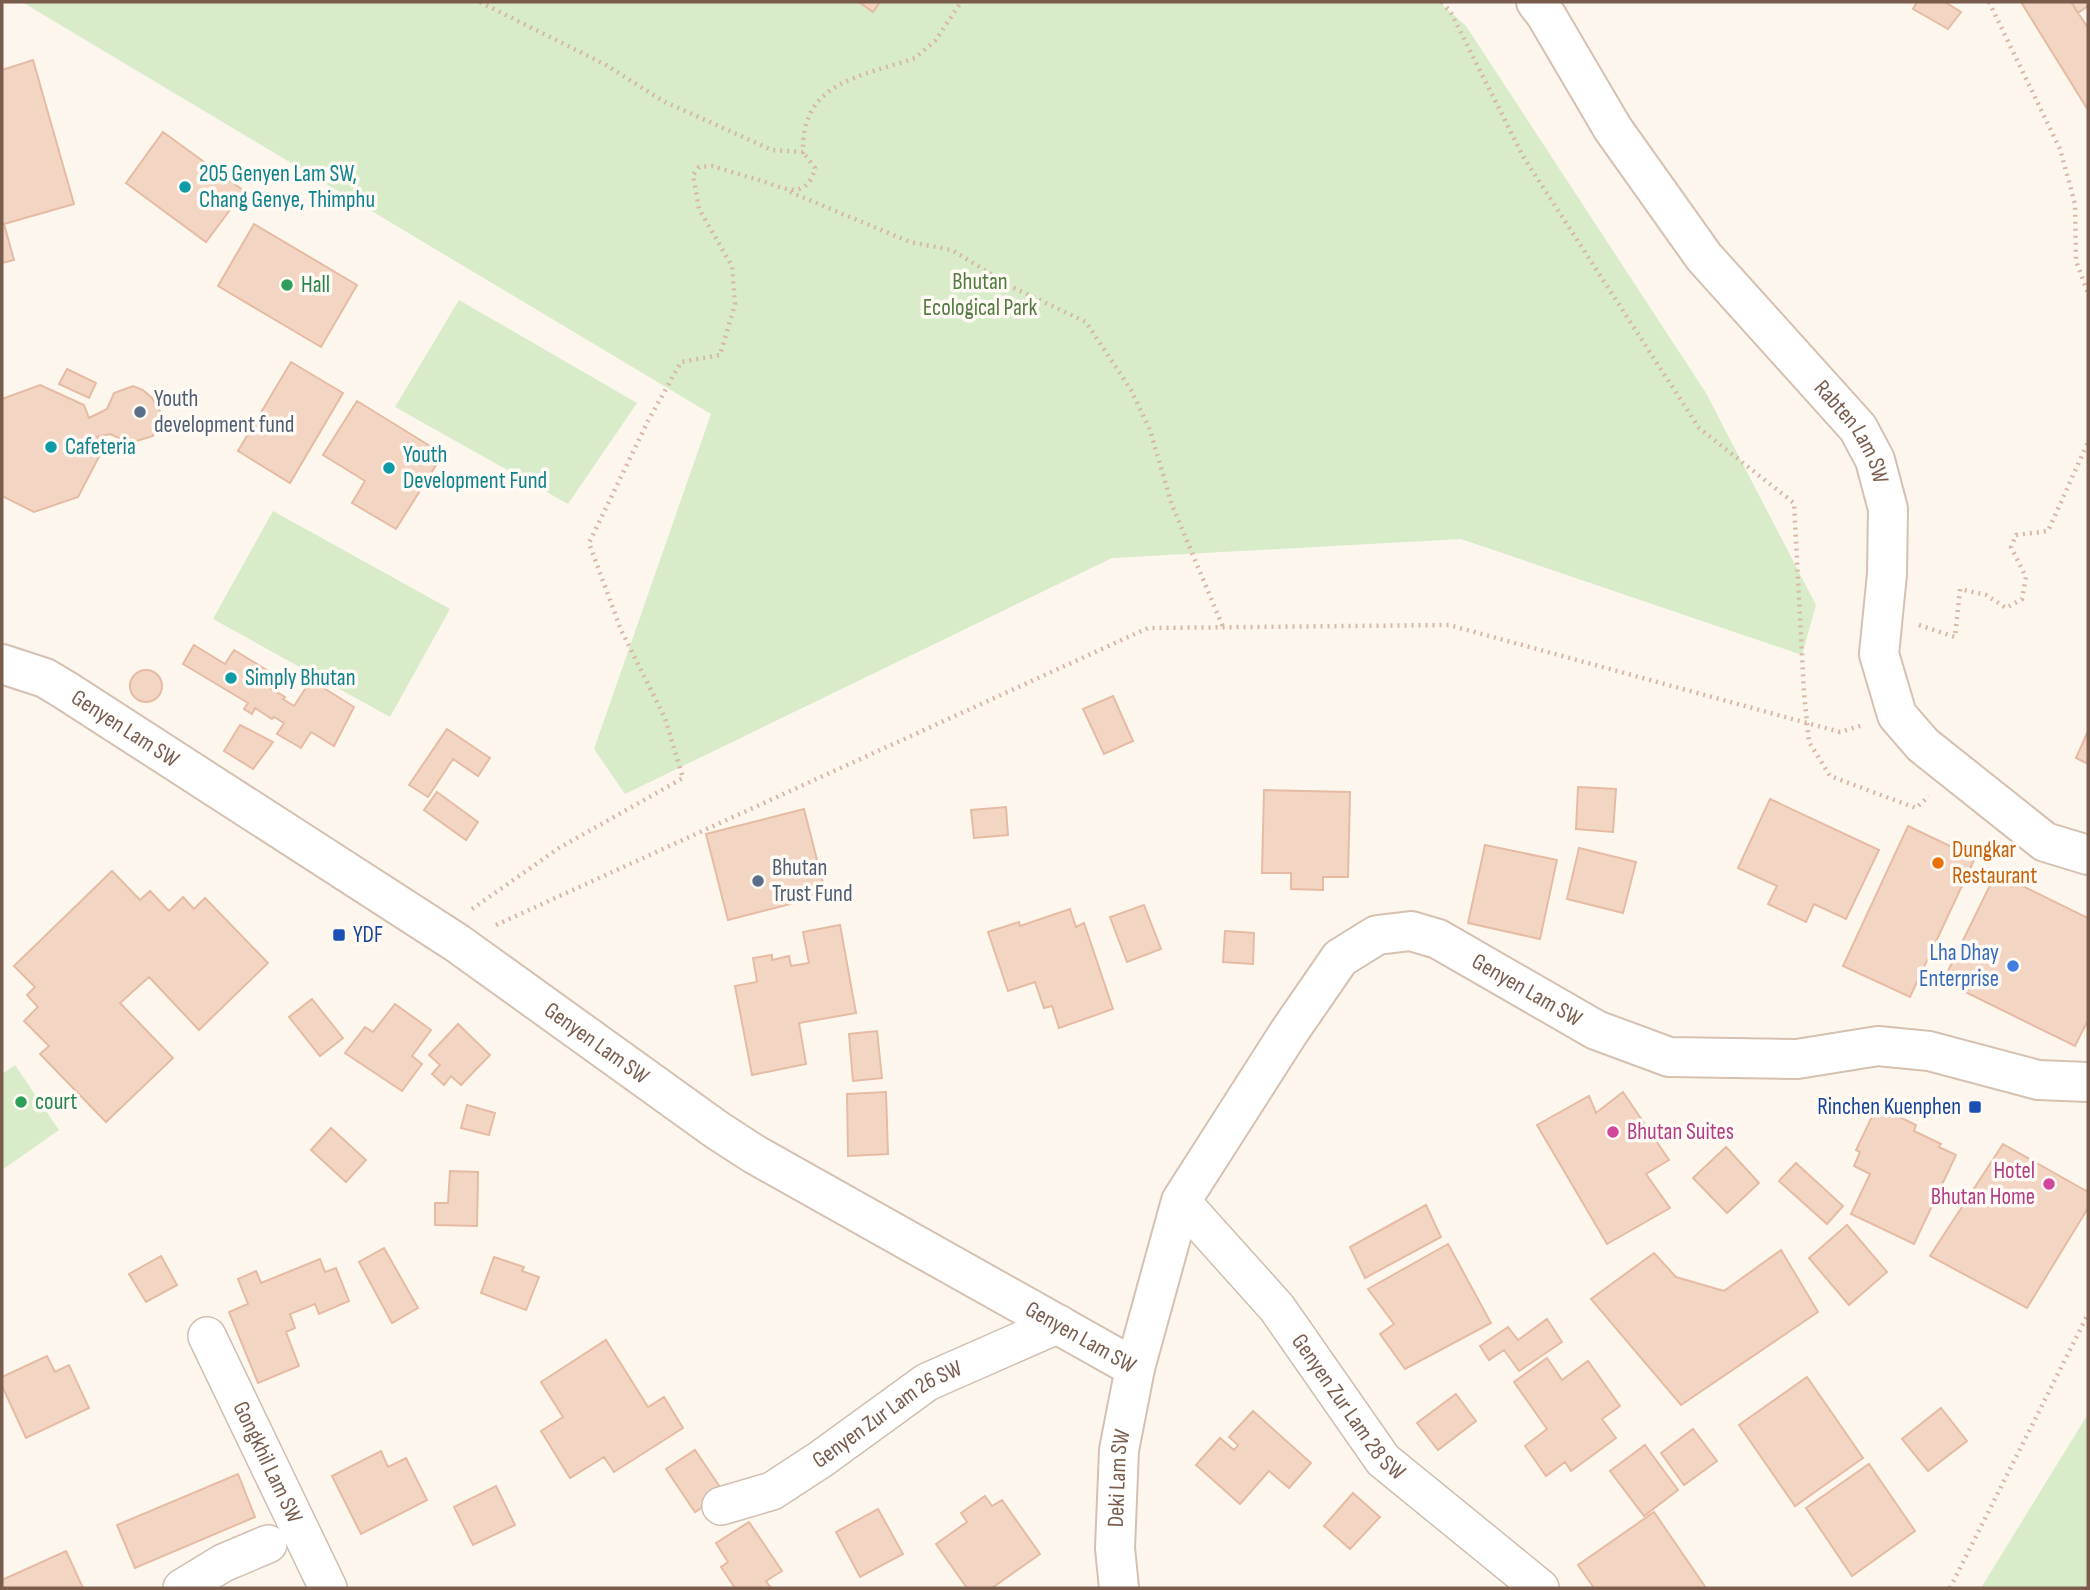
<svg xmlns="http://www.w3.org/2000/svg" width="2090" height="1590" font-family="'Sofia Sans Condensed',sans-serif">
<rect width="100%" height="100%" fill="#fdf6ec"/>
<path fill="#d8ecc9" d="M 22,2 L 1439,2 L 1466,26 L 1706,393 L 1816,605 L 1802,655 L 1461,539 L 1112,558 L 625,794 L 594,749 L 711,414 Z
M 459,300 L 637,403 L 568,504 L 395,407 Z
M 273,511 L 450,609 L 390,717 L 213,619 Z
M 15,1065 L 59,1130 L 2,1170 L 2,1074 Z
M 2088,1414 L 2088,1588 L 1981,1588 Z"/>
<path fill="#f3d5c3" stroke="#e6bba3" stroke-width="2" d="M 859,2 L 880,2 L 873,12 Z
M 1917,2 L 1945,2 L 1961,12 L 1948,29 L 1913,9 Z
M 2021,2 L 2071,2 L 2088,28 L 2088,110 Z
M 2071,2 L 2088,2 L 2088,6 L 2078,13 Z
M 33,60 L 74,204 L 4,224 L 14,260 L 2,263 L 2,70 Z
M 163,132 L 244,191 L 206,242 L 126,183 Z
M 254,224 L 357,285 L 321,347 L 218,286 Z
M 291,362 L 343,393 L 290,483 L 238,451 Z
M 67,369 L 96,383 L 89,398 L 59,384 Z
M 40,385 L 84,405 L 89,418 L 107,409 L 114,393 L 133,386 L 143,390 L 152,398 L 163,416 L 153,436 L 130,443 L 110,434 L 97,437 L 102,451 L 78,497 L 34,512 L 2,496 L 2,399 Z
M 357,401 L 443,454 L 396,529 L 352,503 L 365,481 L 323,455 Z
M 194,645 L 225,664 L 234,650 L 270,672 L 263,684 L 285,697 L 283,699 L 294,706 L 311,680 L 354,707 L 334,746 L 311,732 L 301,748 L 277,734 L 284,723 L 274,717 L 272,719 L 255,708 L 252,714 L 244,709 L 248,703 L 183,664 Z
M130 686a16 16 0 1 1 32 0a16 16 0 1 1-32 0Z
M 1113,696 L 1133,741 L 1104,754 L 1083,709 Z
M 240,725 L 273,742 L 253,769 L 224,751 Z
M 447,729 L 490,758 L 478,776 L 453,759 L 428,797 L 409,785 Z
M 2088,731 L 2088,764 L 2076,758 Z
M 1578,787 L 1616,789 L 1613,832 L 1576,829 Z
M 1264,790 L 1350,792 L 1348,877 L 1323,877 L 1323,890 L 1291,889 L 1291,873 L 1262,873 Z
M 437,792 L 478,822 L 466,840 L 424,810 Z
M 1770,799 L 1879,850 L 1846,919 L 1814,904 L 1806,922 L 1768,904 L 1777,886 L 1738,868 Z
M 1006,807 L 1008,835 L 974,838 L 971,810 Z
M 804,809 L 826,895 L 728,920 L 706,834 Z
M 1908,826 L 1975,858 L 1910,997 L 1843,966 Z
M 1485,845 L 1557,860 L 1540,939 L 1468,923 Z
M 1579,848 L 1636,862 L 1623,913 L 1567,899 Z
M 112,871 L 140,900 L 150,891 L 169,911 L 183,897 L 194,909 L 205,898 L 268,963 L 199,1030 L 149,977 L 120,1003 L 173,1058 L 106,1122 L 40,1054 L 49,1046 L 24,1021 L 38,1007 L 27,995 L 35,987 L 14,966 Z
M 1996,873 L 2088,918 L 2088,1020 L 2075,1046 L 1943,981 Z
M 1144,905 L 1161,949 L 1127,962 L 1110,917 Z
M 1070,909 L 1076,927 L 1084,923 L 1113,1009 L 1059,1028 L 1052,1006 L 1044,1008 L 1035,982 L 1008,991 L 988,932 L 1019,922 L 1020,926 Z
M 840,925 L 856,1013 L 799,1023 L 806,1064 L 752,1075 L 735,986 L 757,982 L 753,958 L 772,955 L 772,960 L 789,956 L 791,966 L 809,963 L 803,932 Z
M 1225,931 L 1254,933 L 1253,964 L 1223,962 Z
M 312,999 L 343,1038 L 320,1056 L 289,1017 Z
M 395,1004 L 431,1030 L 412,1056 L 422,1064 L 402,1091 L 345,1053 L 365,1027 L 373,1032 Z
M 458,1024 L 490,1055 L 461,1085 L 451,1076 L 444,1085 L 432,1074 L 440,1065 L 429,1055 Z
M 877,1031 L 882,1078 L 853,1081 L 849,1034 Z
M 886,1092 L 888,1154 L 848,1156 L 847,1094 Z
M 1623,1092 L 1669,1160 L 1646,1174 L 1670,1208 L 1607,1244 L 1537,1125 L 1589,1096 L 1596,1113 Z
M 467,1105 L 495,1113 L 489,1135 L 461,1128 Z
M 1877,1106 L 1916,1125 L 1914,1131 L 1941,1144 L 1939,1147 L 1956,1155 L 1914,1244 L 1851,1214 L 1870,1174 L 1854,1166 L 1860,1152 L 1856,1150 Z
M 331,1128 L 366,1160 L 346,1182 L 311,1150 Z
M 2003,1144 L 2088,1192 L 2088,1208 L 2027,1308 L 1930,1256 Z
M 1726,1147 L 1759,1183 L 1727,1213 L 1693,1178 Z
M 1796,1163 L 1843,1206 L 1827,1224 L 1779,1181 Z
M 450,1171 L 478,1172 L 477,1226 L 435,1225 L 435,1203 L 448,1203 Z
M 1426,1205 L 1441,1237 L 1365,1278 L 1350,1247 Z
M 1847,1225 L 1887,1272 L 1849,1305 L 1809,1258 Z
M 1448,1244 L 1491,1323 L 1405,1369 L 1380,1334 L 1394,1324 L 1368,1289 Z
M 384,1248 L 418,1308 L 392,1323 L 359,1262 Z
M 1781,1250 L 1818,1312 L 1681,1405 L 1591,1299 L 1654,1253 L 1676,1277 L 1724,1291 Z
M 161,1256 L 177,1285 L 146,1302 L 129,1274 Z
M 494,1257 L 524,1267 L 522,1271 L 539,1277 L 526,1310 L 481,1293 Z
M 320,1259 L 325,1272 L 336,1268 L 349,1301 L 319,1314 L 315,1304 L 290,1314 L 295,1328 L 286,1332 L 299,1366 L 258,1383 L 229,1312 L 248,1304 L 238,1279 L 256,1271 L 261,1283 Z
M 1547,1319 L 1562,1342 L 1519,1371 L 1504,1350 L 1489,1360 L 1480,1346 L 1508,1327 L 1518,1340 Z
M 606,1340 L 648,1407 L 664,1397 L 683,1428 L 614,1472 L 604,1457 L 570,1478 L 541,1431 L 563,1417 L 541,1382 Z
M 47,1356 L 55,1372 L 69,1365 L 89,1408 L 26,1438 L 2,1386 L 2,1377 Z
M 1547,1358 L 1562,1380 L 1588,1361 L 1620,1406 L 1602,1419 L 1616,1438 L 1571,1471 L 1565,1462 L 1546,1476 L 1525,1446 L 1547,1429 L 1514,1382 Z
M 1807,1377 L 1863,1458 L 1795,1506 L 1739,1425 Z
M 1456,1394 L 1476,1421 L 1438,1450 L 1417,1423 Z
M 1941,1408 L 1967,1441 L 1928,1471 L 1902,1439 Z
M 1253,1411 L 1311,1463 L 1289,1488 L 1269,1471 L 1240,1504 L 1196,1465 L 1220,1438 L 1234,1450 L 1238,1445 L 1229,1437 Z
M 1693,1429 L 1717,1461 L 1684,1485 L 1661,1453 Z
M 1645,1445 L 1678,1490 L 1644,1516 L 1610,1471 Z
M 695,1450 L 724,1493 L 695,1512 L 666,1469 Z
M 381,1451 L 388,1467 L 406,1458 L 427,1500 L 361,1534 L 332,1476 Z
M 1869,1464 L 1915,1531 L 1852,1576 L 1806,1508 Z
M 238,1474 L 255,1517 L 135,1568 L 117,1525 Z
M 496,1486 L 515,1525 L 473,1545 L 454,1507 Z
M 1353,1493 L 1380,1517 L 1350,1549 L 1324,1526 Z
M 985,1496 L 992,1506 L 1002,1500 L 1040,1554 L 992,1588 L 967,1588 L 936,1544 L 967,1522 L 961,1513 Z
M 878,1509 L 903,1554 L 860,1577 L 836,1532 Z
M 1654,1512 L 1706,1588 L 1594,1588 L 1578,1565 Z
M 749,1522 L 782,1571 L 766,1581 L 771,1588 L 735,1588 L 721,1567 L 728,1562 L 716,1543 Z
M 66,1551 L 83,1588 L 2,1588 L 2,1580 Z"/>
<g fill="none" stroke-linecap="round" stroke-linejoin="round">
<defs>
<g id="minor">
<path id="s1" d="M 1181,1201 L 1277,1308 L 1383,1460 L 1540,1588"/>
<path id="s2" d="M 207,1336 L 328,1588"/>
<path id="s3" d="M 721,1506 L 772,1491 L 821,1459 L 927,1382 L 1059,1324"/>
<path d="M 182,1588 L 223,1563 L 268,1544"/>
</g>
<g id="secondary">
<path id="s4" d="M 1536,2 L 1546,15 L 1613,129 L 1704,257 L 1858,428 L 1875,460 L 1888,509 L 1887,574 L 1879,654 L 1897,715 L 1923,745 L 2045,842 L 2088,855"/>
<path id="s5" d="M 2,664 L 45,678 L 65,690 L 457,943 L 717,1130 L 754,1154 L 1135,1368"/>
<path id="s6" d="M 1119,1588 L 1115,1548 L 1119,1450 L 1135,1368 L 1181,1201 L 1289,1032 L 1340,958 L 1377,935 L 1411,931 L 1438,939 L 1596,1030 L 1669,1057 L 1797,1059 L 1878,1046 L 1929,1051 L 2038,1080 L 2088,1082"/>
</g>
</defs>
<use href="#minor" stroke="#d1beb0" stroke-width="40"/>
<use href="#secondary" stroke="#d6c0b0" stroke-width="42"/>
<path stroke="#d9b8a5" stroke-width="4.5" stroke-dasharray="2 5" stroke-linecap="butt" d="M 480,2 L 606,65 L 663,101 L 772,150 L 803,152 C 801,81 861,77 915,58 L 935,41 L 961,2
M 1442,2 L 1451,13 L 1524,158 L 1699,428 L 1794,503 L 1804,693 L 1809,742 L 1830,776 L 1916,808 L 1929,796
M 1989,2 L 2060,149 L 2075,204 L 2076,261 L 2088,293
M 790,192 L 910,242 L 952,250 L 1012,287 L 1086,322 L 1131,390 L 1150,430 L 1172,505 L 1223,627
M 1919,625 L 1955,637 L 1960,589 L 1986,595 L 2006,608 L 2022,599 L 2026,577 L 2011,547 L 2016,535 L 2048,531 L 2088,442
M 472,909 L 559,848 L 683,778 L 665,718 L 621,630 L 589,543 L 648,421 L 681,362 L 720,355 L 735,304 L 732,266 L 699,209 L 693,175 L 699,167 L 713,166 C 727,171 742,175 756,179 C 780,186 806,204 815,168 L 803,152
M 496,925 L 1148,628 L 1449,625 L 1840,732 L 1863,725
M 1950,1588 L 2088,1314"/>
<use href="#minor" stroke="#fff" stroke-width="37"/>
<use href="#secondary" stroke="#fff" stroke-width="38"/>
</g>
<g fill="#0f9aa8" stroke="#fffaf3" stroke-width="2.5">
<circle cx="185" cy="187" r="7"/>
<circle cx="51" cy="447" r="7"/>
<circle cx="389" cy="468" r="7"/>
<circle cx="231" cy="678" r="7"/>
</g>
<g fill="#2e9e5b" stroke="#fffaf3" stroke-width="2.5">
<circle cx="287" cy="285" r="7"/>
<circle cx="21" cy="1102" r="7"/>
</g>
<g fill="#5c6f8a" stroke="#fffaf3" stroke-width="2.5">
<circle cx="140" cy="412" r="7"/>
<circle cx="758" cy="881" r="7"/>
</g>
<circle fill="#e8710a" stroke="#fffaf3" stroke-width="2.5" cx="1938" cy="863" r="7"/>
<g fill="#1a4fb4" stroke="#fffaf3" stroke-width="2.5">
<rect x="332" y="928" width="14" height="14" rx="3.5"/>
<rect x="1968" y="1100" width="14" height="14" rx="3.5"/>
</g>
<circle fill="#3f7fe0" stroke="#fffaf3" stroke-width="2.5" cx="2013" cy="966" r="7"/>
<g fill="#d1479c" stroke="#fffaf3" stroke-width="2.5">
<circle cx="1613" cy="1132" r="7"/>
<circle cx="2049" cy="1184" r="7"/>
</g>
<g text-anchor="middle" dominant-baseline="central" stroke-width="7" stroke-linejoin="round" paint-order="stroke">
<g font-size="23" fill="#0d838f" stroke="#fffaf3" text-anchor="start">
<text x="199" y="174">205 Genyen Lam SW,<tspan x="199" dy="26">Chang Genye, Thimphu</tspan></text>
<text x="65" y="447">Cafeteria</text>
<text x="403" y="455">Youth<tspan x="403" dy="26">Development Fund</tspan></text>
<text x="245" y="678">Simply Bhutan</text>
</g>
<g font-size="23" fill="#537a41" stroke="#fffaf3">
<text x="980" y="282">Bhutan<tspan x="980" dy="26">Ecological Park</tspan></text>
</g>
<g font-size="23" fill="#27864d" stroke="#fffaf3" text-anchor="start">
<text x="301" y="285">Hall</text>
<text x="35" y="1102">court</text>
</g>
<g font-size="23" fill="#4e5e75" stroke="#fffaf3" text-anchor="start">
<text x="154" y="399">Youth<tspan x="154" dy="26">development fund</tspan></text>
<text x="772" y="868">Bhutan<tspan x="772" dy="26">Trust Fund</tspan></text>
</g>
<g font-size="23" fill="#7a5c4d" stroke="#fffaf3">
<text stroke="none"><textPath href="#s4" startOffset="536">Rabten Lam SW</textPath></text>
<text stroke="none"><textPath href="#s5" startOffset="140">Genyen Lam SW</textPath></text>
<text stroke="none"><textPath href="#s6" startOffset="894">Genyen Lam SW</textPath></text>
<text stroke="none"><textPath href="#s5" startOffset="707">Genyen Lam SW</textPath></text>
<text stroke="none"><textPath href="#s5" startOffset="1274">Genyen Lam SW</textPath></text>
<text stroke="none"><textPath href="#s1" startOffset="266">Genyen Zur Lam 28 SW</textPath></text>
<text stroke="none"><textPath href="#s3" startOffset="192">Genyen Zur Lam 26 SW</textPath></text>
<text stroke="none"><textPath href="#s2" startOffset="140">Gongkhil Lam SW</textPath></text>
<text stroke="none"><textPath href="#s6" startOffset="110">Deki Lam SW</textPath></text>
</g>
<g font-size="23" fill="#c56008" stroke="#fffaf3" text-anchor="start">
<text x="1952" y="850">Dungkar<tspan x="1952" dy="26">Restaurant</tspan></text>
</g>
<g font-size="23" fill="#164399" stroke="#fffaf3" text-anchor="start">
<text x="353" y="935">YDF</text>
<text x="1961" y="1107" text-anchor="end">Rinchen Kuenphen</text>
</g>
<g font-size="23" fill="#366cbe" stroke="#fffaf3" text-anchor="end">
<text x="1999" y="953">Lha Dhay<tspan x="1999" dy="26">Enterprise</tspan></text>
</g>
<g font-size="23" fill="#b23c85" stroke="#fffaf3" text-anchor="start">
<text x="1627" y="1132">Bhutan Suites</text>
<text x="2035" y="1171" text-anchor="end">Hotel<tspan x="2035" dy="26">Bhutan Home</tspan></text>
</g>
</g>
<rect width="2090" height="1590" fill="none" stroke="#7a5c4d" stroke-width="7"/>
</svg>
